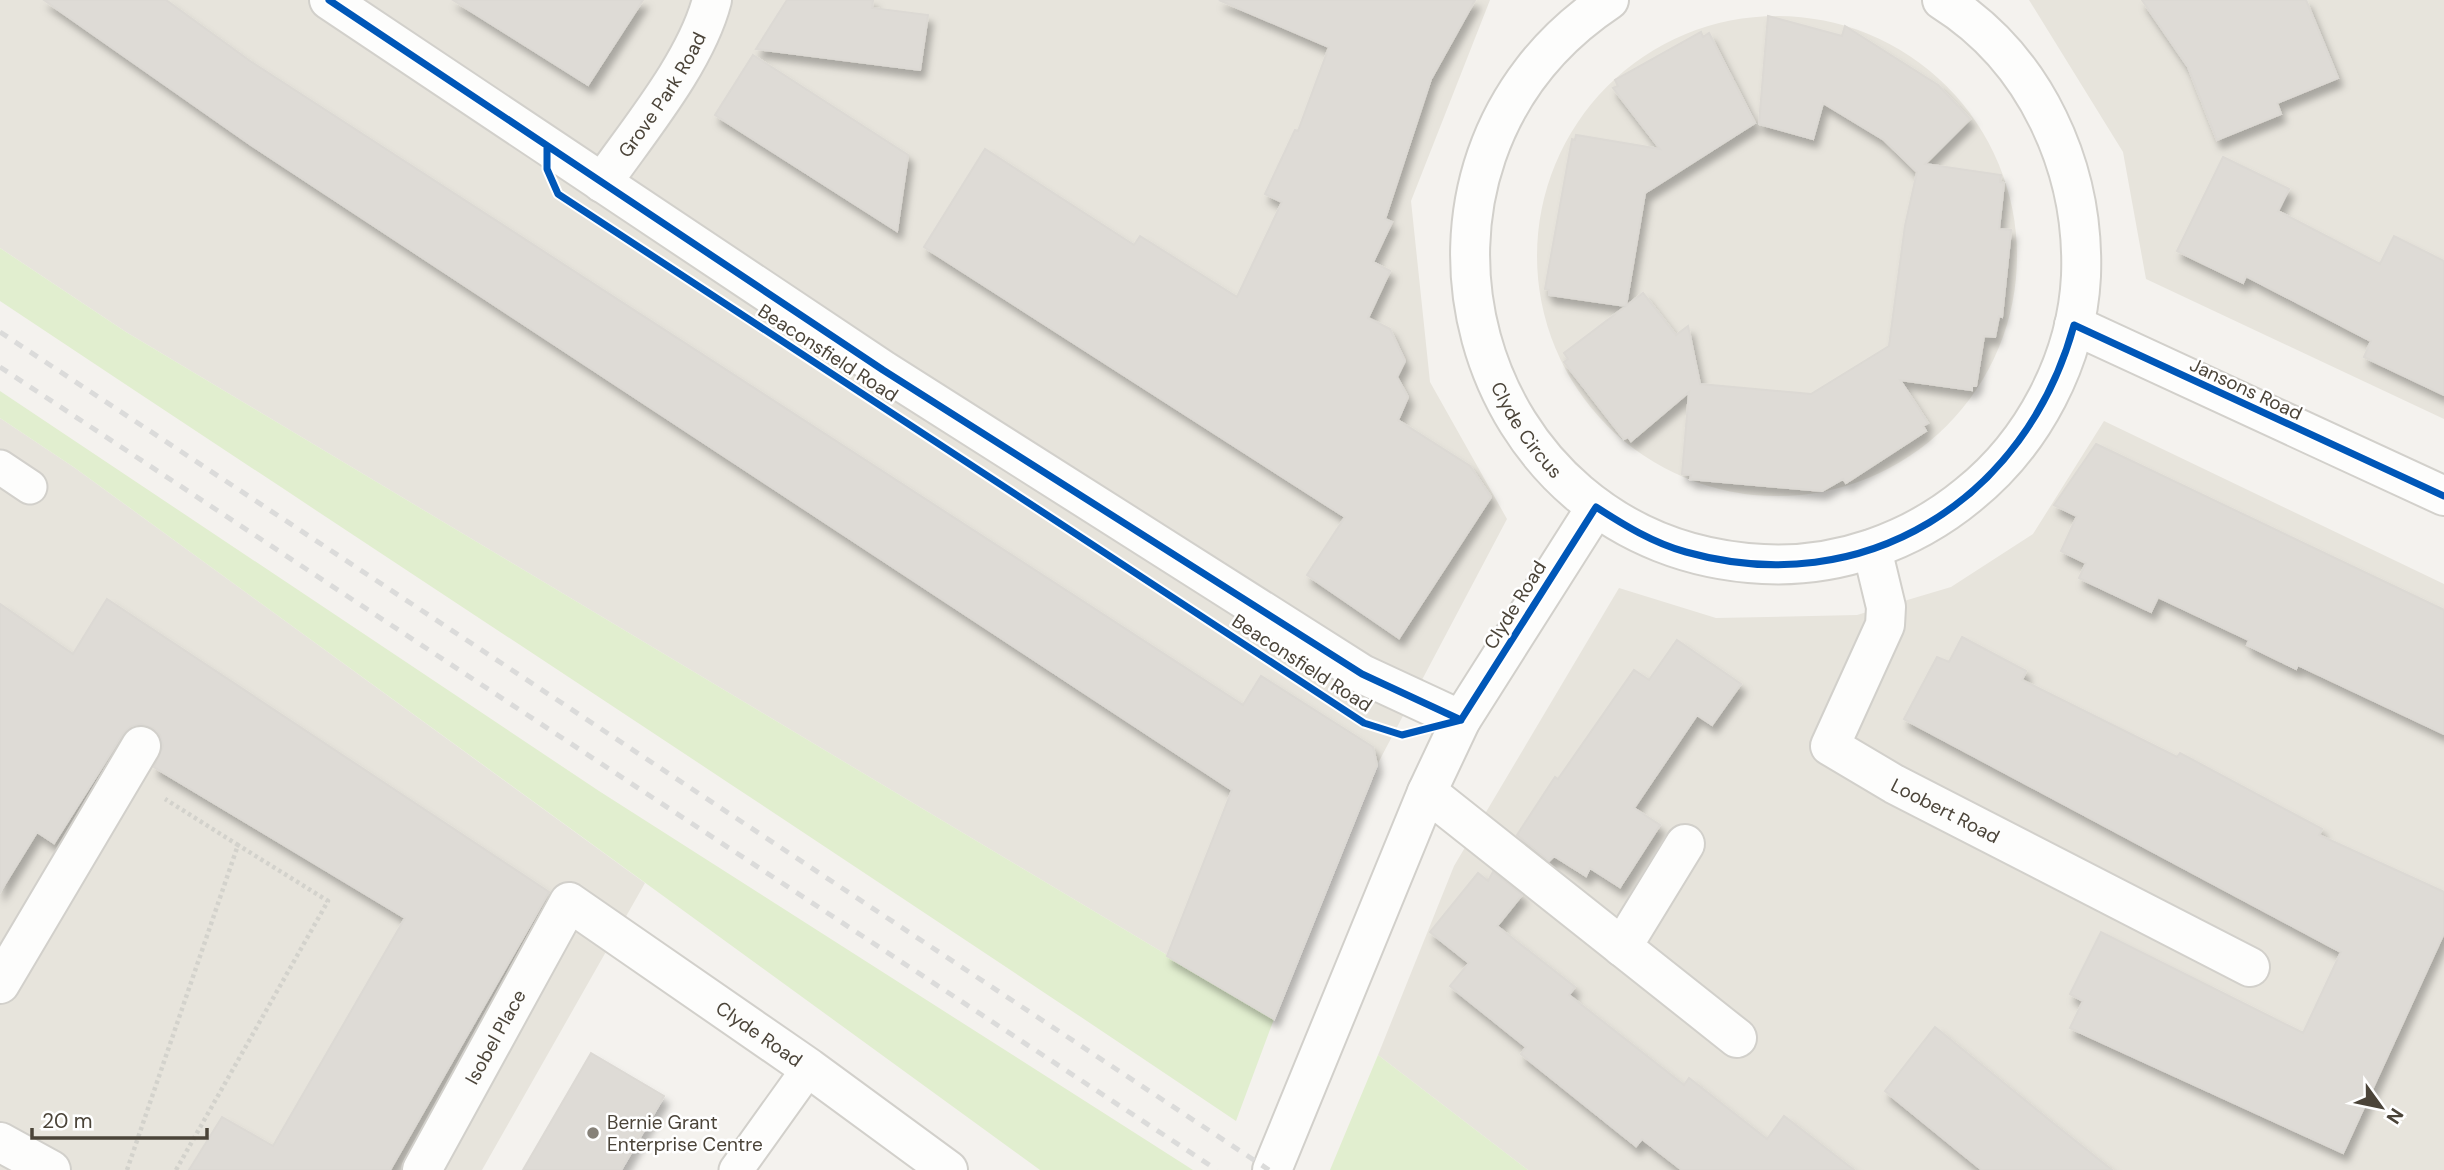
<svg xmlns="http://www.w3.org/2000/svg" width="2444" height="1170" font-family="'DM Sans',sans-serif">
<defs>
<filter id="shadow"><feDropShadow dx="4.5" dy="8" stdDeviation="3.5" flood-color="#0004"/></filter>
</defs>
<rect width="100%" height="100%" fill="#f4f2ee"/>
<path fill="#e7e4dc" d="M 0,0 L 1490,0 L 1411,201 L 1430,382 L 1507,519 L 1377,765 L 1274,1019 L 126,332 L 0,248 Z
M 2029,0 L 2444,0 L 2444,419 L 2146,279 L 2123,152 Z
M1537 256a240 240 0 1 1 480 0a240 240 0 1 1-480 0Z
M 0,418 L 75,468 L 645,883 L 482,1170 L 0,1170 Z
M 2104,421 L 2444,584 L 2444,1170 L 1528,1170 L 1378,1055 L 1454,866 L 1619,588 L 1716,618 L 1857,615 L 1951,587 L 2033,534 Z"/>
<path fill="#e1eecf" d="M 0,248 L 126,332 L 1274,1019 L 1236,1121 C 826,845 412,575 0,301 Z
M 0,391 L 599,791 L 1193,1170 L 1040,1170 L 75,468 L 0,418 Z
M 1378,1055 L 1528,1170 L 1330,1170 Z"/>
<path fill="#dedbd6" stroke="#dcd9d4" stroke-width="2" filter="url(#shadow)" d="M 44,0 L 166,0 L 250,61 L 1243,705 L 1261,676 L 1373,747 L 1377,765 L 1274,1019 L 1167,956 L 1232,790 L 251,145 Z
M 453,0 L 643,0 L 588,85 Z
M 787,0 L 873,0 L 872,8 L 928,15 L 920,70 L 756,49 Z
M 1219,0 L 1475,0 L 1431,79 L 1385,219 L 1392,222 L 1373,262 L 1390,271 L 1368,318 L 1390,329 L 1405,361 L 1397,377 L 1408,397 L 1398,420 L 1470,466 L 1491,497 L 1399,638 L 1307,575 L 1345,517 L 924,247 L 985,149 L 1134,245 L 1140,236 L 1237,297 L 1282,202 L 1265,194 L 1295,130 L 1298,131 L 1329,47 Z
M 2142,0 L 2306,0 L 2338,78 L 2277,103 L 2281,114 L 2217,140 L 2188,67 Z
M 1768,16 L 1842,36 L 1845,26 L 1938,85 L 1970,119 L 1925,164 L 2001,175 L 2000,182 L 2004,183 L 1999,229 L 2011,230 L 2002,317 L 1999,316 L 1995,337 L 1984,336 L 1976,386 L 1972,386 L 1972,390 L 1900,380 L 1928,423 L 1923,426 L 1926,431 L 1846,483 L 1843,479 L 1822,491 L 1690,479 L 1691,475 L 1682,474 L 1689,392 L 1631,441 L 1628,437 L 1624,439 L 1564,362 L 1568,359 L 1564,353 L 1626,306 L 1549,295 L 1549,290 L 1545,289 L 1572,139 L 1575,140 L 1576,135 L 1660,149 L 1613,88 L 1618,86 L 1615,80 L 1701,32 L 1703,37 L 1709,33 L 1755,123 L 1645,193 L 1626,306 L 1643,293 L 1676,335 L 1688,326 L 1700,384 L 1811,394 L 1889,346 L 1905,226 L 1917,172 L 1884,140 L 1823,103 L 1813,139 L 1759,124 Z
M 753,55 L 908,155 L 897,231 L 715,115 Z
M 2223,157 L 2289,189 L 2278,211 L 2380,264 L 2394,236 L 2444,261 L 2444,395 L 2364,357 L 2371,341 L 2246,276 L 2243,283 L 2177,251 Z
M 2096,444 L 2444,610 L 2444,734 L 2298,665 L 2296,669 L 2247,645 L 2249,640 L 2158,597 L 2151,612 L 2079,578 L 2086,563 L 2061,551 L 2077,516 L 2054,505 Z
M 107,599 L 549,892 L 390,1170 L 189,1170 L 222,1117 L 273,1146 L 405,918 L 154,767 L 163,746 L 160,735 L 153,728 L 141,724 L 130,727 L 123,734 L 54,843 L 37,832 L 0,892 L 0,604 L 73,654 Z
M 1962,637 L 2026,671 L 2022,680 L 2177,757 L 2180,753 L 2322,829 L 2319,835 L 2444,892 L 2444,933 L 2343,1153 L 2070,1028 L 2083,1001 L 2070,994 L 2101,932 L 2303,1033 L 2341,952 L 1904,719 L 1937,657 L 1949,662 Z
M 1677,640 L 1741,684 L 1712,725 L 1697,715 L 1634,808 L 1660,825 L 1620,887 L 1590,868 L 1586,876 L 1554,856 L 1549,861 L 1517,835 L 1555,777 L 1558,779 L 1634,670 L 1649,680 Z
M 1493,872 L 1522,895 L 1497,926 L 1575,987 L 1569,995 L 1684,1085 L 1689,1078 L 1767,1139 L 1784,1116 L 1854,1170 L 1682,1170 L 1642,1139 L 1636,1146 L 1521,1054 L 1526,1047 L 1450,986 L 1469,963 L 1430,932 L 1478,873 L 1488,881 Z
M 1935,1027 L 2053,1123 L 2112,1170 L 1982,1170 L 1885,1091 Z
M 591,1053 L 664,1096 L 621,1170 L 523,1170 Z"/>
<g fill="none" stroke-linecap="round" stroke-linejoin="round">
<defs>
<path id="lane" d="M 0,467 L 30,487
M 736,1170 L 809,1068"/>
<g id="street">
<path d="M 329,0 L 883,370 L 1362,674 L 1461,720"/>
<path id="s1" d="M 1609,0 C 1361,165 1465,549 1763,564 C 1837,568 1911,542 1968,495 C 2033,443 2077,360 2081,276 C 2085,168 2036,59 1942,0"/>
<path id="s2" d="M 602,183 C 639,130 696,62 712,0"/>
<path d="M 2074,325 L 2444,496"/>
<path id="s3" d="M 1872,549 L 1886,607 L 1885,625 L 1830,746 L 1894,784 L 2250,967"/>
<path d="M 1427,792 L 1737,1038"/>
<path d="M 1622,947 L 1685,844"/>
<path d="M 0,984 L 141,746"/>
<path d="M 0,1142 L 51,1170"/>
<path id="s4" d="M 422,1170 L 569,902 L 809,1068 L 948,1170"/>
<path d="M 1272,1170 L 1427,792 L 1461,720 L 1596,507"/>
</g>
</defs>
<use href="#lane" stroke="#d2d0cb" stroke-width="37"/>
<use href="#street" stroke="#d2d0cb" stroke-width="42"/>
<path stroke="#d3d2cc" stroke-width="4.5" stroke-dasharray="3.5 3.5" stroke-linecap="butt" d="M 127,1170 L 238,845 L 165,799
M 176,1170 L 328,901 L 238,845"/>
<use href="#lane" stroke="#fdfdfc" stroke-width="33"/>
<use href="#street" stroke="#fdfdfc" stroke-width="38"/>
<path stroke="#dbdbda" stroke-width="5" stroke-dasharray="9 9" stroke-linecap="butt" d="M 0,332 L 1269,1170
M 0,367 L 1217,1170"/>
<defs>
<path id="cycleway" d="M 329,0 L 883,370 L 1362,674 L 1461,720
M 547,148 L 547,169 L 558,194 L 1364,723 L 1402,735 L 1461,720
M 1461,720 L 1596,507 C 1624,525 1653,543 1686,552 C 1864,602 2026,500 2074,325 L 2444,496"/>
</defs>
<use href="#cycleway" stroke="#fff" stroke-width="11"/>
<use href="#cycleway" stroke="#0057b8" stroke-width="7"/>
</g>
<circle fill="#868178" stroke="#fff" stroke-width="2.5" cx="593" cy="1133" r="7"/>
<g text-anchor="middle" dominant-baseline="central" stroke-width="5" stroke-linejoin="round" paint-order="stroke">
<g font-size="19" fill="#4b4439" stroke="#fff">
<text stroke="none"><textPath href="#s2" startOffset="107">Grove Park Road</textPath></text>
<text transform="translate(828 353) rotate(33)">Beaconsfield Road</text>
<text transform="translate(2246 389) rotate(25)">Jansons Road</text>
<text stroke="none"><textPath href="#s1" startOffset="490">Clyde Circus</textPath></text>
<text transform="translate(1515 605) rotate(-58)">Clyde Road</text>
<text transform="translate(1302 663) rotate(33)">Beaconsfield Road</text>
<text stroke="none"><textPath href="#s3" startOffset="343">Loobert Road</textPath></text>
<text stroke="none"><textPath href="#s4" startOffset="537">Clyde Road</textPath></text>
<text stroke="none"><textPath href="#s4" startOffset="152">Isobel Place</textPath></text>
</g>
<g font-size="19" fill="#4b4439" stroke="#fff" text-anchor="start">
<text x="607" y="1122">Bernie Grant<tspan x="607" dy="22">Enterprise Centre</tspan></text>
</g>
</g>
<g transform="translate(2381 1107) rotate(123)" stroke="#ffffff" stroke-width="5" paint-order="stroke">
<path d="M0-5L12 26L0 18L-12 26Z" fill="#4b4439"/>
<text y="-10" font-size="19" font-weight="bold" text-anchor="middle" fill="#4b4439">N</text>
</g>
<path d="M32 1128v10h175v-10" fill="none" stroke="#4b4439" stroke-width="3.5"/>
<text x="42" y="1128" font-size="21" fill="#4b4439" stroke="#ffffff" stroke-width="5" paint-order="stroke">20 m</text>
</svg>
